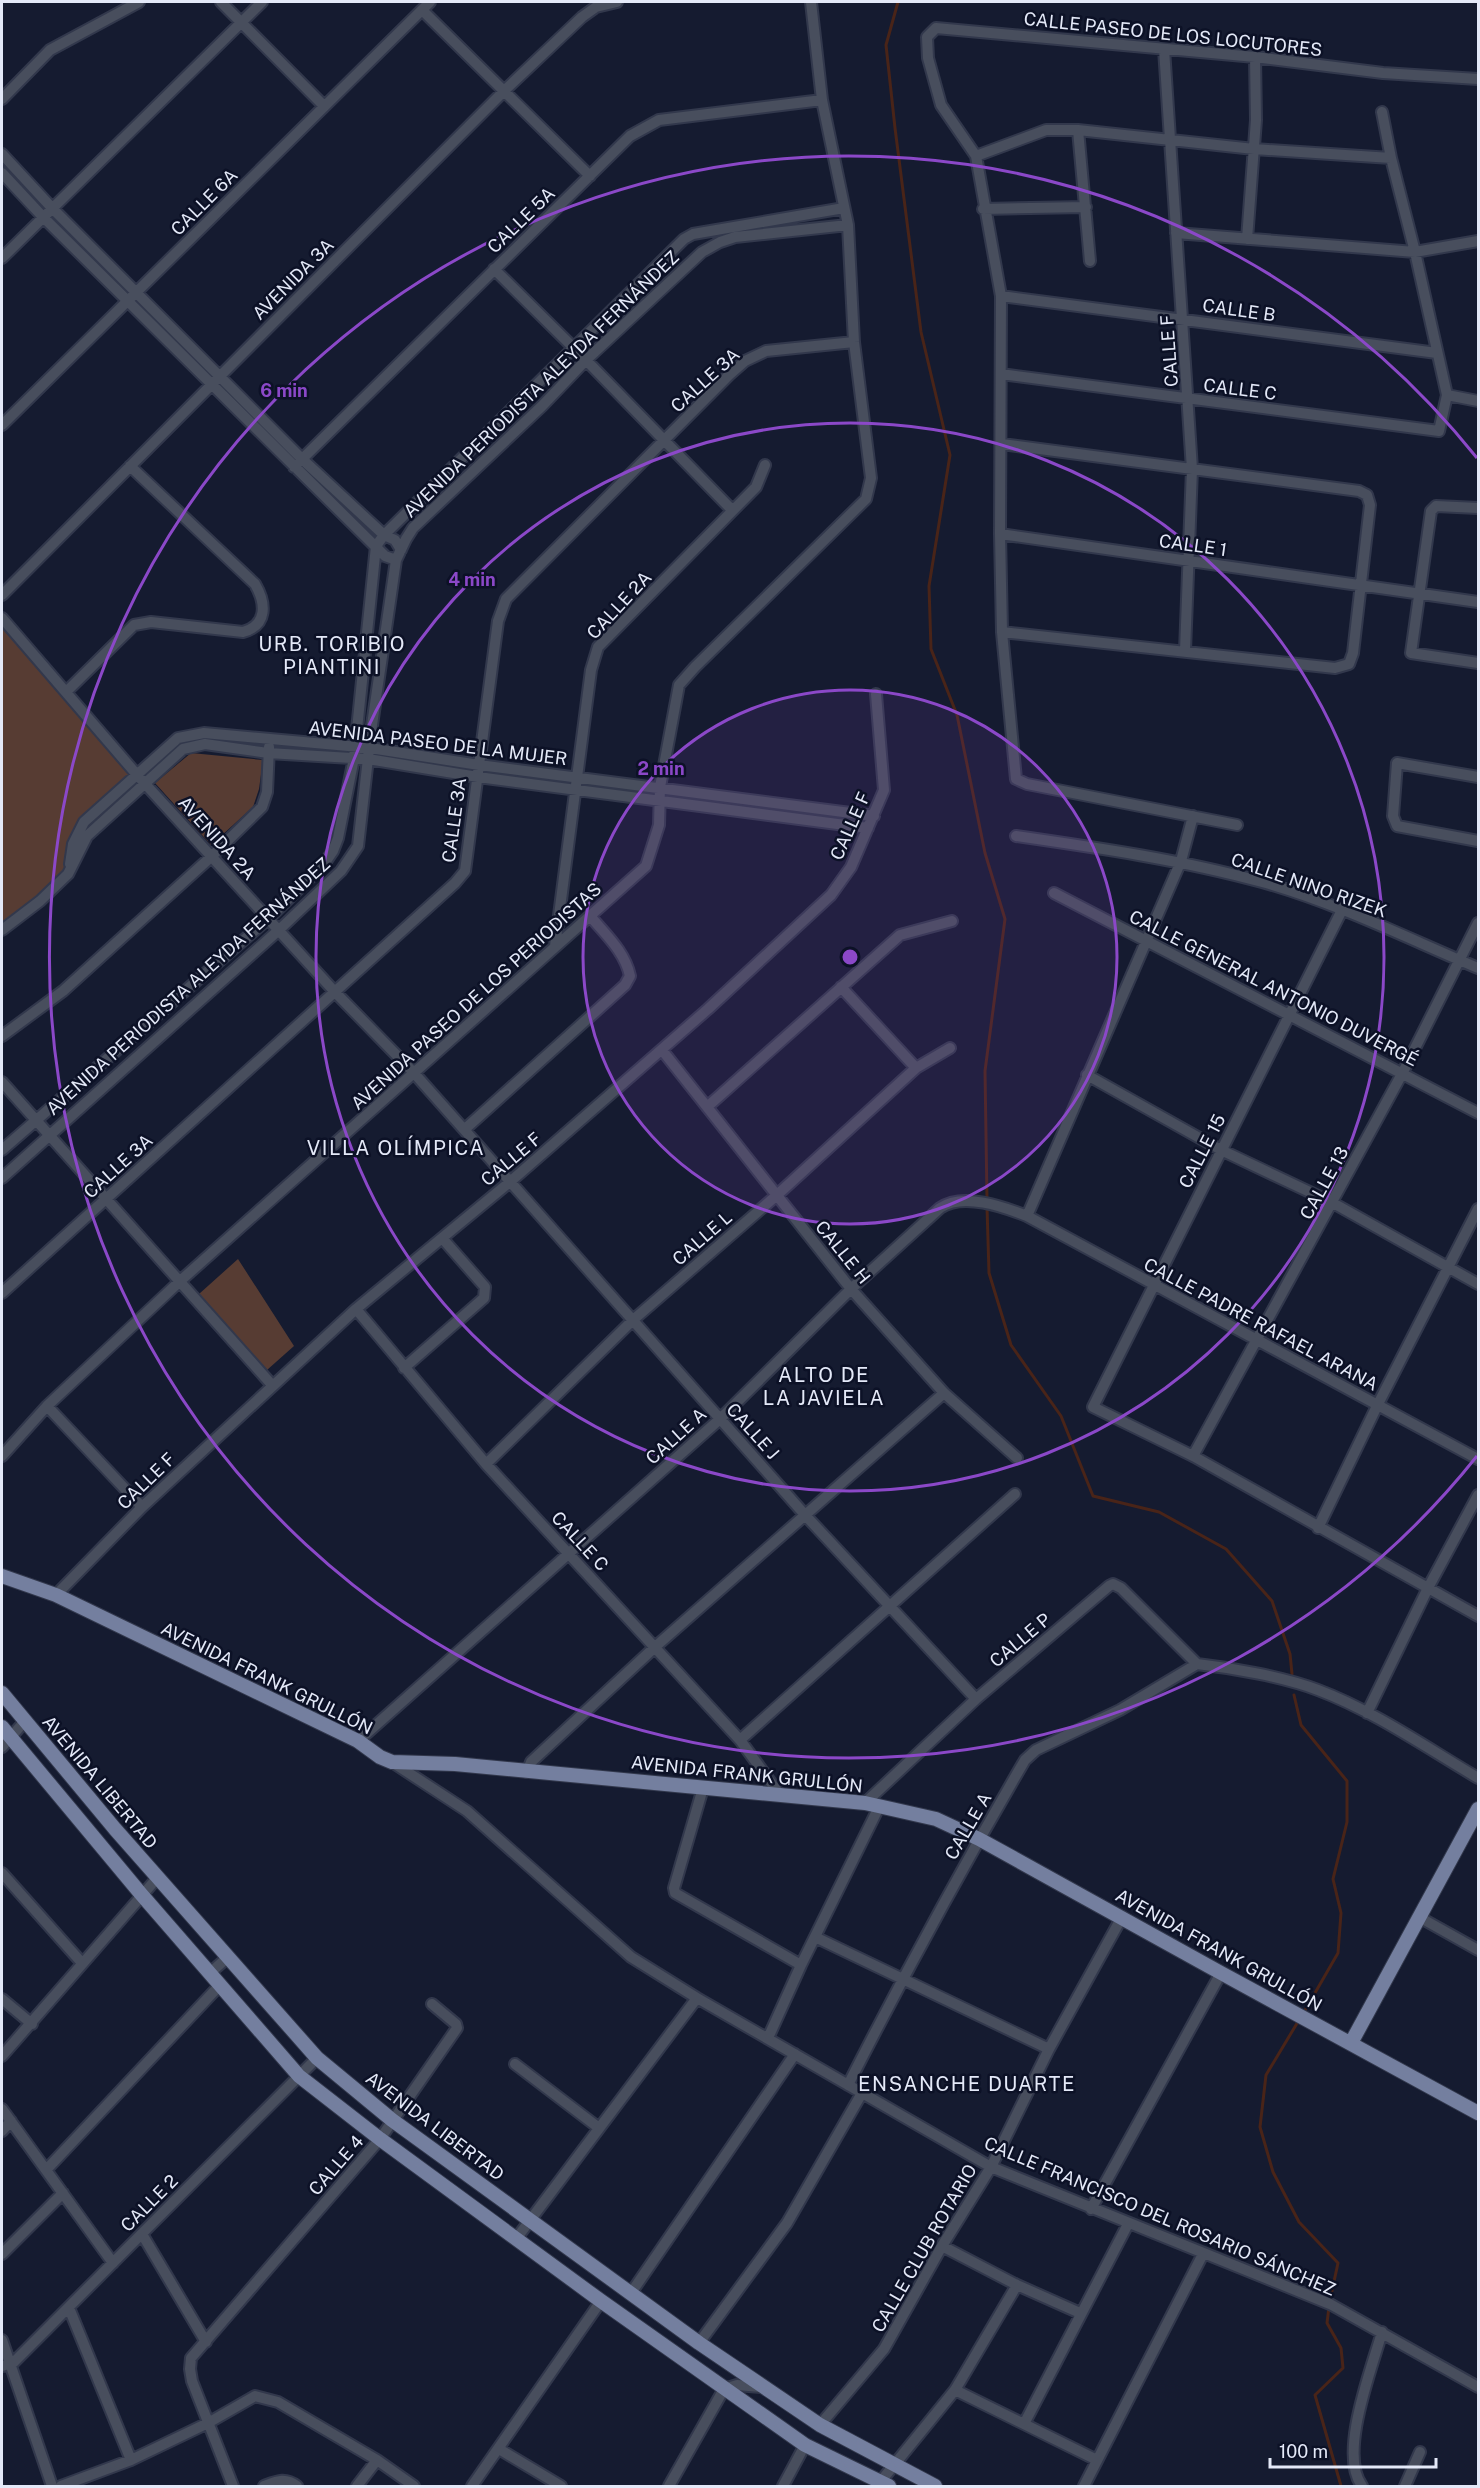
<svg xmlns="http://www.w3.org/2000/svg" width="1480" height="2488" font-family="'Public Sans',sans-serif">
<rect width="100%" height="100%" fill="#151b30"/>
<path fill="#573c33" d="M 2,625 L 146,784 L 87,836 L 68,874 L 2,930 Z
M 191,753 L 263,760 L 259,789 L 253,807 L 211,845 L 155,783 Z
M 238,1259 L 294,1346 L 267,1370 L 199,1294 Z"/>
<g fill="none" stroke-linecap="round" stroke-linejoin="round">
<path stroke="#492418" stroke-width="3" d="M 898,2 L 886,45 L 895,128 L 921,332 L 950,455 L 929,586 L 931,649 L 957,715 L 985,853 L 1005,919 L 985,1071 L 987,1200
M 987,1207 L 989,1273 L 1011,1345 L 1061,1416 L 1093,1496 L 1159,1512 L 1226,1549 L 1272,1601 L 1290,1654 L 1292,1674
M 1294,1695 L 1301,1725 L 1347,1781 L 1347,1822 L 1333,1879 L 1341,1913 L 1338,1953 L 1304,2012
M 1299,2020 L 1266,2075 L 1260,2127 L 1273,2172 L 1299,2222 L 1338,2263 L 1330,2300
M 1329,2307 L 1327,2323 L 1341,2348 L 1343,2368 L 1315,2395 L 1341,2486"/>
<defs>
<path id="minor" d="M 221,2 L 324,106
M 422,10 L 590,176
M 1164,49 L 1192,469 L 1185,651
M 2,99 L 50,50 L 139,2
M 1078,130 L 1090,261
M 2,154 L 52,208 L 302,459 L 384,535 L 395,540 L 401,550
M 976,156 L 1046,130 L 1078,130 L 1254,149 L 1391,158
M 2,173 L 43,217 L 385,556 L 396,560
M 983,209 L 1086,207
M 1176,233 L 1415,252 L 1478,241
M 1247,239 L 1256,120 L 1255,57
M 2,258 L 262,2
M 494,269 L 586,360 L 732,510
M 1001,296 L 1437,353
M 1001,374 L 1439,431 L 1447,395 L 1415,252 L 1391,158 L 1382,112
M 1447,395 L 1478,401
M 2,425 L 430,2
M 1002,444 L 1359,491 L 1367,495 L 1370,505 L 1353,653 L 1349,664 L 1335,668 L 1002,632
M 294,467 L 630,136 L 659,120 L 822,100
M 1478,508 L 1436,506 L 1431,511 L 1411,653 L 1478,663
M 1000,534 L 1001,296 L 976,156 L 941,105 L 928,58 L 927,37 L 936,28 L 1255,57 L 1383,73 L 1478,79
M 2,595 L 504,91 L 582,17 L 596,7 L 617,2
M 2,618 L 138,776 L 334,991 L 414,1073 L 806,1516 L 976,1699
M 66,692 L 134,625 L 151,622 L 243,632 C 268,625 266,603 255,584 L 130,466
M 1478,777 L 1397,763 L 1393,816 L 1397,826 L 1478,841
M 1237,825 L 1027,784 L 1016,779 L 1002,632 L 1000,534 L 1478,602
M 1016,836 C 1099,848 1182,860 1262,882 C 1337,903 1407,938 1478,968
M 70,864 L 73,844 L 84,822 L 178,738 L 204,733 L 370,748 L 479,765 L 874,816
M 1054,893 L 1478,1113
M 1342,910 L 1093,1407 L 1193,1456 L 1478,1616
M 2,930 L 40,901 L 68,874 L 87,836 L 183,749 L 205,744 L 268,753 L 368,759 L 478,777 L 868,828
M 555,946 L 591,670 L 598,647 L 756,487 L 765,465
M 841,987 L 916,1068
M 2,1036 L 63,991 L 212,856 L 262,807 L 267,792 L 269,747
M 662,1050 L 851,1289 L 944,1393 L 1017,1458
M 1087,1075 L 1221,1150 L 1333,1203 L 1478,1284
M 2,1082 L 272,1385
M 707,1107 L 900,935 L 952,921
M 465,1129 L 625,985 L 630,976 C 625,952 606,935 591,917
M 2,1150 L 269,918 L 324,864 L 333,851 L 338,838 L 354,758 L 376,546 L 384,535 L 684,239 L 693,234 L 844,208
M 2,1178 L 280,929 L 341,871 L 358,846 L 371,732 L 396,560 L 406,539 L 413,528 L 542,406 L 586,360 L 702,252 L 720,242 L 735,237 L 848,225
M 1027,1216 L 1181,861 L 1193,816
M 2,1293 L 455,883 L 465,871 L 498,621 L 506,599 L 729,375 L 745,361 L 766,351 L 854,342
M 356,1309 L 486,1464 L 740,1740 L 780,1795
M 404,1368 L 484,1298 L 485,1287 L 442,1238
M 47,1406 L 142,1507
M 2,1456 L 47,1406 L 179,1282 L 646,866 L 659,825 L 660,787 L 679,685 L 695,667 L 866,499 L 871,478 L 854,342 L 848,225 L 822,100 L 811,2
M 1193,1456 L 1403,1072 L 1478,923
M 486,1464 L 633,1320 L 777,1195 L 916,1068 L 950,1048
M 1318,1528 L 1377,1406 L 1478,1209
M 56,1595 L 142,1507 L 356,1309 L 511,1181 L 708,1009 L 831,895 L 851,867 L 884,790 L 876,694
M 1197,1664 C 1233,1668 1284,1677 1318,1690 C 1374,1711 1427,1748 1478,1778
M 1367,1713 L 1428,1588 L 1478,1495
M 740,1740 L 1015,1494
M 358,1741 L 720,1419 L 851,1289 L 940,1208 C 963,1192 1004,1207 1027,1216 L 1478,1459
M 2,1747 L 25,1721
M 392,1762 L 467,1811 L 631,1957 L 697,1998 L 991,2167 L 1330,2304 L 1478,2387
M 527,1772 L 531,1762 L 655,1647 L 944,1393
M 703,1788 L 674,1888 L 675,1893 L 801,1965
M 865,1803 L 976,1699 L 1109,1586 L 1113,1584 L 1121,1588 L 1197,1664
M 2,1873 L 82,1963
M 1419,1917 L 1478,1950
M 815,1937 L 1049,2049
M 210,1973 L 228,1957
M 2,1999 L 32,2024
M 768,2038 L 801,1965 L 879,1807
M 2,2056 L 158,1877
M 515,2064 L 599,2128
M 848,2085 C 904,1975 963,1866 1025,1760 L 1036,1750 L 1120,1710 L 1197,1664
M 2,2109 L 113,2263
M 2,2131 L 11,2121
M 47,2169 L 220,1985
M 1091,2209 L 1221,1973
M 142,2234 L 206,2342
M 516,2239 L 697,1998
M 942,2246 L 1017,2285 L 1080,2313
M 2,2254 L 63,2193
M 631,2293 L 795,2054
M 69,2308 L 131,2460
M 2,2340 L 52,2486
M 699,2343 L 787,2223 L 862,2093
M 2,2366 L 14,2362 L 317,2058
M 955,2390 L 1097,2460
M 1024,2424 L 1128,2224
M 820,2425 L 884,2349 L 942,2246 L 991,2167 L 1049,2049 L 1122,1917
M 499,2449 L 561,2486
M 61,2486 L 131,2460 L 208,2423 L 255,2396 L 278,2402 L 377,2460 L 414,2486
M 233,2486 L 192,2381 L 190,2369 L 191,2358 L 380,2139 L 457,2028 L 456,2024 L 432,2004
M 264,2486 C 277,2481 285,2477 297,2486
M 357,2486 L 377,2460
M 472,2486 L 601,2301
M 669,2486 L 724,2389 L 737,2385 L 761,2387
M 783,2486 L 805,2445
M 877,2486 L 955,2390 L 1017,2285
M 1084,2486 L 1203,2254
M 1362,2486 C 1338,2454 1372,2368 1382,2332
M 1405,2486 L 1420,2452"/>
<path id="major" d="M 2,1576 L 56,1595 L 358,1741 L 380,1757 L 392,1762 L 455,1764 L 865,1803 L 936,1819 L 979,1839 L 1221,1973 L 1478,2113
M 2,1693 L 115,1829 L 317,2058 L 392,2120 L 699,2343 L 820,2425 L 935,2486
M 2,1727 L 141,1894 L 299,2076 L 380,2139 L 601,2301 L 805,2445 L 889,2486
M 1351,2043 L 1478,1809"/>
</defs>
<use href="#minor" stroke="#32384c" stroke-width="14"/>
<use href="#major" stroke="#32384c" stroke-width="16"/>
<use href="#minor" stroke="#484e5d" stroke-width="10"/>
<use href="#major" stroke="#747f9f" stroke-width="14"/>
</g>
<circle cx="850" cy="957" r="267" fill="#8b48c8" fill-opacity=".12"/>
<g fill="none" stroke="#8b48c8" stroke-width="3">
<circle cx="850" cy="957" r="267"/>
<circle cx="850" cy="957" r="534"/>
<path d="M1477 1456A801 801 0 1 1 1477 458"/>
</g>
<g text-anchor="middle" dominant-baseline="central" stroke-width="5" stroke-linejoin="round" paint-order="stroke">
<g font-size="18" fill="#e4e9f8" stroke="#0c1126">
<text transform="translate(1173 34) rotate(6)">CALLE PASEO DE LOS LOCUTORES</text>
<text transform="translate(204 202) rotate(-45)">CALLE 6A</text>
<text transform="translate(521 220) rotate(-44)">CALLE 5A</text>
<text transform="translate(293 279) rotate(-45)">AVENIDA 3A</text>
<text transform="translate(1239 310) rotate(8)">CALLE B</text>
<text transform="translate(1169 351) rotate(-94)">CALLE F</text>
<text transform="translate(705 380) rotate(-42)">CALLE 3A</text>
<text transform="translate(541 384) rotate(-44)">AVENIDA PERIODISTA ALEYDA FERNÁNDEZ</text>
<text transform="translate(1240 389) rotate(7)">CALLE C</text>
<text transform="translate(1193 545) rotate(8)">CALLE 1</text>
<text transform="translate(619 605) rotate(-47)">CALLE 2A</text>
<text transform="translate(438 743) rotate(7)">AVENIDA PASEO DE LA MUJER</text>
<text transform="translate(454 820) rotate(-82)">CALLE 3A</text>
<text transform="translate(850 826) rotate(-66)">CALLE F</text>
<text transform="translate(217 838) rotate(48)">AVENIDA 2A</text>
<text transform="translate(1309 885) rotate(19)">CALLE NINO RIZEK</text>
<text transform="translate(188 986) rotate(-42)">AVENIDA PERIODISTA ALEYDA FERNÁNDEZ</text>
<text transform="translate(1274 988) rotate(27)">CALLE GENERAL ANTONIO DUVERGÉ</text>
<text transform="translate(476 996) rotate(-42)">AVENIDA PASEO DE LOS PERIODISTAS</text>
<text transform="translate(1202 1151) rotate(-63)">CALLE 15</text>
<text transform="translate(511 1159) rotate(-40)">CALLE F</text>
<text transform="translate(118 1166) rotate(-42)">CALLE 3A</text>
<text transform="translate(1324 1183) rotate(-61)">CALLE 13</text>
<text transform="translate(702 1238) rotate(-41)">CALLE L</text>
<text transform="translate(843 1252) rotate(51)">CALLE H</text>
<text transform="translate(1261 1324) rotate(28)">CALLE PADRE RAFAEL ARANA</text>
<text transform="translate(753 1431) rotate(48)">CALLE J</text>
<text transform="translate(676 1436) rotate(-42)">CALLE A</text>
<text transform="translate(146 1481) rotate(-44)">CALLE F</text>
<text transform="translate(580 1541) rotate(47)">CALLE C</text>
<text transform="translate(1020 1640) rotate(-40)">CALLE P</text>
<text transform="translate(267 1678) rotate(26)">AVENIDA FRANK GRULLÓN</text>
<text transform="translate(747 1774) rotate(6)">AVENIDA FRANK GRULLÓN</text>
<text transform="translate(100 1782) rotate(50)">AVENIDA LIBERTAD</text>
<text transform="translate(968 1826) rotate(-60)">CALLE A</text>
<text transform="translate(1219 1950) rotate(29)">AVENIDA FRANK GRULLÓN</text>
<text transform="translate(435 2126) rotate(37)">AVENIDA LIBERTAD</text>
<text transform="translate(336 2165) rotate(-49)">CALLE 4</text>
<text transform="translate(149 2203) rotate(-45)">CALLE 2</text>
<text transform="translate(1160 2216) rotate(23)">CALLE FRANCISCO DEL ROSARIO SÁNCHEZ</text>
<text transform="translate(924 2248) rotate(-60)">CALLE CLUB ROTARIO</text>
</g>
<g font-size="20" letter-spacing="1.5" fill="#e4e9f8" stroke="#0c1126">
<text x="332" y="644">URB. TORIBIO<tspan x="332" dy="23">PIANTINI</tspan></text>
<text x="396" y="1148">VILLA OLÍMPICA</text>
<text x="824" y="1375">ALTO DE<tspan x="824" dy="23">LA JAVIELA</tspan></text>
<text x="967" y="2084">ENSANCHE DUARTE</text>
</g>
</g>
<circle cx="850" cy="957" r="9" fill="#8b48c8" stroke="#0c1126" stroke-width="3"/>
<g font-size="18" text-anchor="middle" font-weight="bold" fill="#8b48c8" stroke="#0c1126" stroke-width="5" stroke-linejoin="round" paint-order="stroke">
<text x="284" y="397">6 min</text>
<text x="472" y="586">4 min</text>
<text x="661" y="775">2 min</text>
</g>
<rect width="1480" height="2488" fill="none" stroke="#e4e9f8" stroke-width="6"/>
<path d="M1270 2458v9h166v-9" fill="none" stroke="#e4e9f8" stroke-width="3"/>
<text x="1279" y="2458" font-size="18" fill="#e4e9f8" stroke="#0c1126" stroke-width="4.5" paint-order="stroke">100 m</text>
</svg>
